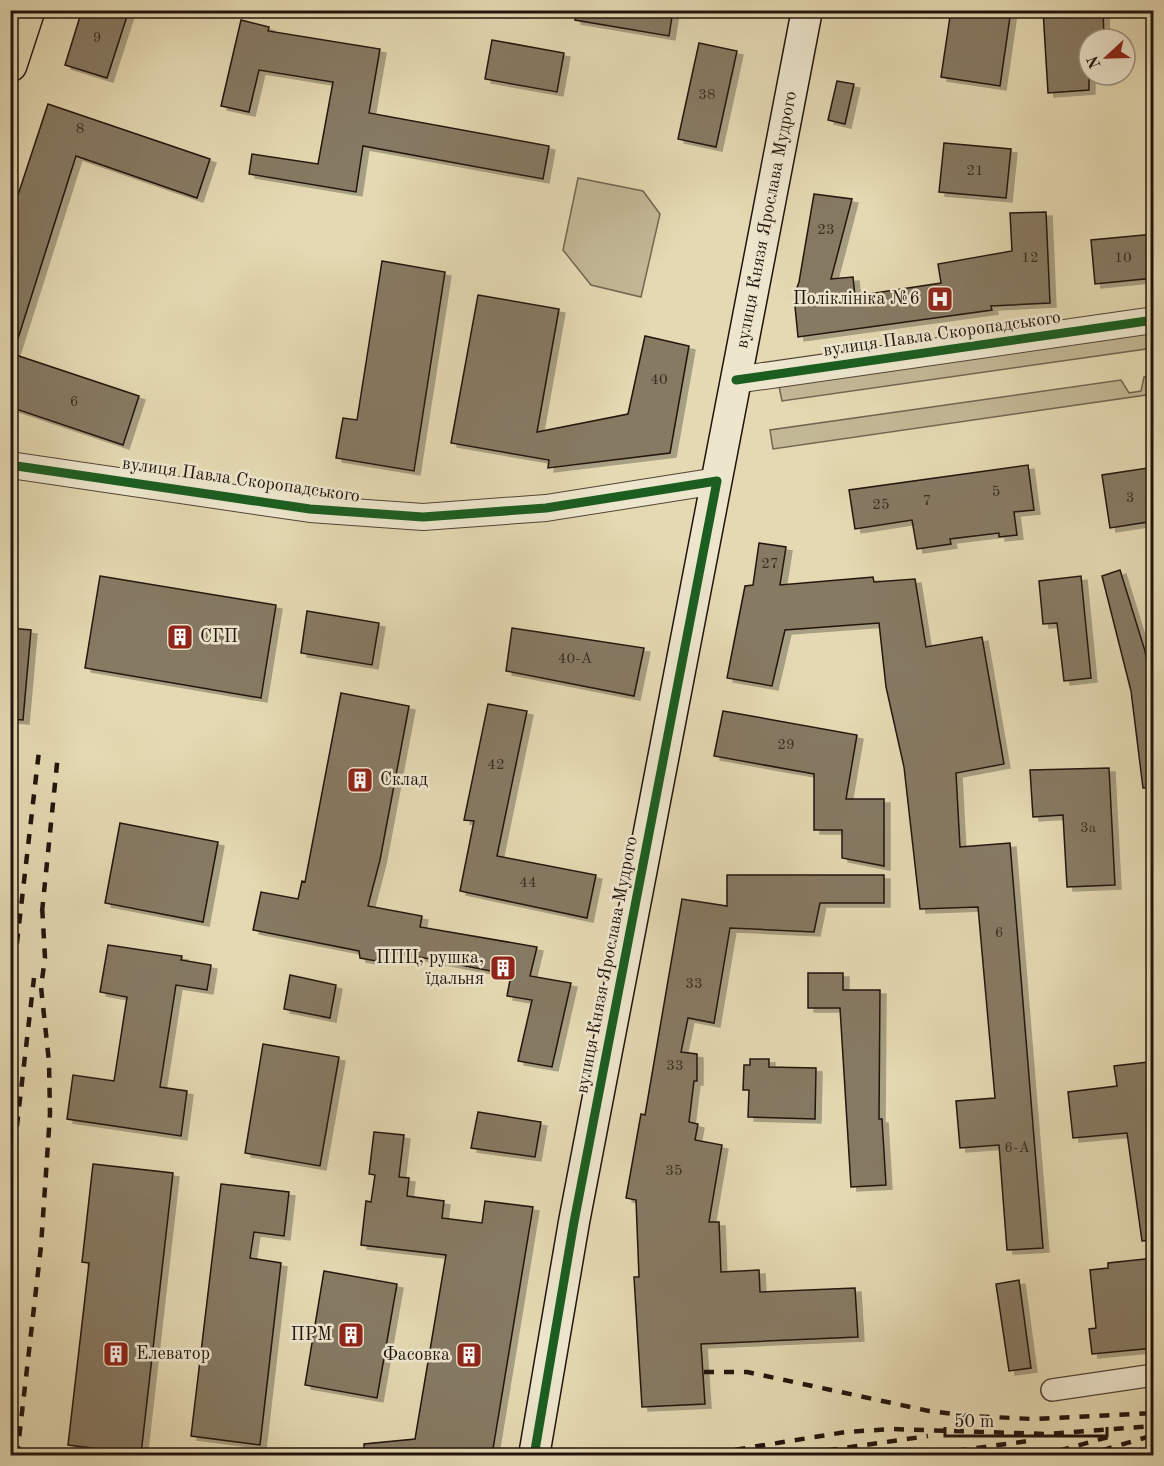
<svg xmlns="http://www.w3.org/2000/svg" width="1164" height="1466" font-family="'Old Standard TT',serif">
<defs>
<filter id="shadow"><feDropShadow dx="6" dy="4" stdDeviation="0" flood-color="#0004"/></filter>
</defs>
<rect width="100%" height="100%" fill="#e4d9b2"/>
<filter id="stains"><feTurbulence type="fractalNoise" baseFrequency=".00333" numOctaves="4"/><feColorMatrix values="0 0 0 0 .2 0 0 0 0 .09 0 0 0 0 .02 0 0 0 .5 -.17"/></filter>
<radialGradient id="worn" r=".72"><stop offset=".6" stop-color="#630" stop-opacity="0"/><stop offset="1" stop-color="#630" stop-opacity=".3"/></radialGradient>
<path fill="#c3b896" stroke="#726652" stroke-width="1.5" d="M 578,178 L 643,191 L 660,214 L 641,297 L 591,285 L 563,250 Z
M 1153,332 L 1153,348 L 782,401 L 778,382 Z
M 1153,376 L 1153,394 L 773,449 L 770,430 L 1121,380 L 1129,393 L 1141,391 L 1144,377 Z"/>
<path fill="#867a63" stroke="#21140d" stroke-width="1.5" filter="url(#shadow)" d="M 82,10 L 129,10 L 107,78 L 65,65 Z
M 575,10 L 673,10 L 669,36 L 575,20 Z
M 951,10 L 1011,10 L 1000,86 L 941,77 Z
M 1043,10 L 1103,10 L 1104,39 L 1089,39 L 1089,90 L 1048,93 Z
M 241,20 L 269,27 L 268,31 L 380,49 L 369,113 L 549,146 L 543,179 L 363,146 L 356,192 L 249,174 L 252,154 L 318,164 L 333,82 L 259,70 L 249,112 L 221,106 Z
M 492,40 L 564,53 L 557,92 L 485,79 Z
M 699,43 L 737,51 L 716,147 L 678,139 Z
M 837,81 L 854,84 L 845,124 L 828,120 Z
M 48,104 L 210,159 L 197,198 L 76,156 L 14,351 L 10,350 L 10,219 Z
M 944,143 L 1011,149 L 1006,198 L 939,192 Z
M 814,194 L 852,199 L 831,279 L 853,277 L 855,296 L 941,283 L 938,264 L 1012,251 L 1010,213 L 1046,212 L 1050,303 L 991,306 L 992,310 L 798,337 L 794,296 L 799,282 Z
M 1154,234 L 1154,278 L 1095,284 L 1091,240 Z
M 382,261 L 445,272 L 414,471 L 336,458 L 343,418 L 357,420 Z
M 478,295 L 559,309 L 537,432 L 628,414 L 645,336 L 689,346 L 670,453 L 548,468 L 549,460 L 451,443 Z
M 10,353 L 139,396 L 123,445 L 10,407 Z
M 1028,465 L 1034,510 L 1014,512 L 1017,535 L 999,537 L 999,533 L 950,539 L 951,544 L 917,549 L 912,520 L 855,529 L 849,490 Z
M 1154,467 L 1154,521 L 1110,528 L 1102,475 Z
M 759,543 L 786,547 L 780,585 L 873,577 L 874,582 L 915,579 L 926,647 L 982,637 L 1004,764 L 956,773 L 960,847 L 1010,843 L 1043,1248 L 1007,1250 L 999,1145 L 960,1148 L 956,1101 L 995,1098 L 978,907 L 920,909 L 904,767 L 886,687 L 879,623 L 785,630 L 772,686 L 727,678 L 745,586 L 753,585 Z
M 1120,570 L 1145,651 L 1154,704 L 1154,787 L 1143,788 L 1131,691 L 1102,576 Z
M 100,576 L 276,605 L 261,698 L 85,668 Z
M 1081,576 L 1091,678 L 1064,681 L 1057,623 L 1043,624 L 1039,581 Z
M 307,611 L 379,623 L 372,665 L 301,653 Z
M 10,628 L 31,630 L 23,720 L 10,719 Z
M 512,628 L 644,648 L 634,696 L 506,671 Z
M 341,693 L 409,706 L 380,860 L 368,906 L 422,916 L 420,927 L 537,947 L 530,976 L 571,983 L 552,1067 L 518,1061 L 532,1000 L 507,996 L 511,975 L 379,949 L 376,961 L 360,958 L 359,951 L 253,930 L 261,892 L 298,899 L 302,881 L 305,882 Z
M 488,704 L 527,711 L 497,856 L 596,875 L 587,918 L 460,891 L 474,821 L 464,820 Z
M 723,711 L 857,735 L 846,799 L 884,799 L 884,866 L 842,858 L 842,830 L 814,830 L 814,774 L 714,756 Z
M 1109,768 L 1115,885 L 1067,887 L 1063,815 L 1033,817 L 1030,770 Z
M 120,823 L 218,842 L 203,922 L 105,903 Z
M 727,875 L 884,875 L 884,903 L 820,903 L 814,932 L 730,928 L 714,1023 L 688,1018 L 681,1052 L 697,1054 L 697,1081 L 694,1081 L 689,1122 L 698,1124 L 695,1140 L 722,1145 L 709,1222 L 719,1222 L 721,1272 L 759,1270 L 760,1292 L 855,1288 L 858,1337 L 701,1344 L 705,1404 L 642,1407 L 634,1277 L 639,1277 L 636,1200 L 626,1198 L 641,1114 L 645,1115 L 682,899 L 727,906 Z
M 108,945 L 182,956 L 181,960 L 211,965 L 207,990 L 176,985 L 160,1087 L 187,1091 L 181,1136 L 67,1119 L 73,1075 L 114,1081 L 127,997 L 100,992 Z
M 808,973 L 843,973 L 843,990 L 880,990 L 879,1119 L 882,1119 L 886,1185 L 851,1187 L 840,1008 L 808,1008 Z
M 290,975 L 336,985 L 330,1018 L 284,1009 Z
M 263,1044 L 339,1057 L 320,1166 L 245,1153 Z
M 750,1059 L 769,1059 L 769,1067 L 816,1068 L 815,1119 L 748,1117 L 749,1090 L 743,1090 L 744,1065 L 750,1065 Z
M 1148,1062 L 1154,1093 L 1154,1240 L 1142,1241 L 1127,1133 L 1073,1138 L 1068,1092 L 1117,1086 L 1114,1066 Z
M 478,1112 L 541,1122 L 535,1157 L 471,1148 Z
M 374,1132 L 404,1135 L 399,1177 L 409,1178 L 407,1196 L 444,1201 L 442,1218 L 482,1223 L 485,1201 L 533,1207 L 492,1455 L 364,1455 L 364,1444 L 415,1439 L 446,1255 L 361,1245 L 366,1201 L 371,1202 L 375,1175 L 369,1174 Z
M 93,1164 L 173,1173 L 141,1454 L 68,1445 L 89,1263 L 82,1262 Z
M 221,1184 L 289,1192 L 284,1236 L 254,1232 L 250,1258 L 281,1263 L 260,1445 L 191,1436 Z
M 1154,1258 L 1154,1348 L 1092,1354 L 1089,1329 L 1096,1328 L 1090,1270 L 1108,1268 L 1108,1263 Z
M 324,1271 L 397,1284 L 377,1398 L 305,1385 Z
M 1019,1280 L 1031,1368 L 1009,1371 L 996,1284 Z"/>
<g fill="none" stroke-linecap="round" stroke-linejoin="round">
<defs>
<path id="minor" d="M 1052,1390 L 1154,1375"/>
<path id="tertiary" d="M 736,380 L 1154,320
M 10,465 L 310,509 L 423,517 L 546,508 L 717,481"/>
<g id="secondary">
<path id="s1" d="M 534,1456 L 574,1222 L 807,10"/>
</g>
<path id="primary" d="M 10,65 L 28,10"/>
</defs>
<use href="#minor" stroke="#524536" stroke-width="24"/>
<use href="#tertiary" stroke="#524536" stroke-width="28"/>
<use href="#secondary" stroke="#21140d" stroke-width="33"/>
<use href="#primary" stroke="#21140d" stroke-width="36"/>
<use href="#minor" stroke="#ede6cd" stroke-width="21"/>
<use href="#tertiary" stroke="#ede6cd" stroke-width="26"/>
<use href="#secondary" stroke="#ede6cd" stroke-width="30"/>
<use href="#primary" stroke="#e4d9b2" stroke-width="33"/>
<path stroke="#21140d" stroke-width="4.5" stroke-dasharray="10 10" stroke-linecap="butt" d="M 42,912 L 58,754
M 10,1003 L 39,751
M 10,1186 L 34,978
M 704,1372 L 747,1372 L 929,1411 L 972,1416 L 1032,1419 L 1154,1413
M 17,1456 L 41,1246 L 50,1114 L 49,1062 L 41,987 L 45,958 L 42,905
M 696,1456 L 846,1432 L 891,1429 L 1046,1434 L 1154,1426
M 788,1456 L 928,1436
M 917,1456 L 1036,1440
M 1040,1456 L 1112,1436
M 1083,1456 L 1154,1435"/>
<defs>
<path id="cycleway" d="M 736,380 L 1154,320
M 10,465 L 310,509 L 423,517 L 546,508 L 717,481 L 574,1222 L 534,1456"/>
</defs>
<use href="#cycleway" stroke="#ede6cd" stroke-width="13"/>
<use href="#cycleway" stroke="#1b5e20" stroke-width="9"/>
</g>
<defs>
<symbol id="hospital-square" viewBox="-11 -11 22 22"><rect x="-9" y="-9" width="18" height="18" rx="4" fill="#8f2418" stroke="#ede6cd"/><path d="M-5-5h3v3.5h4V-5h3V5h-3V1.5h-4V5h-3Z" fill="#fff"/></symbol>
<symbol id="building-square" viewBox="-11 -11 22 22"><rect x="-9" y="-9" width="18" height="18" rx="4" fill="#8f2418" stroke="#ede6cd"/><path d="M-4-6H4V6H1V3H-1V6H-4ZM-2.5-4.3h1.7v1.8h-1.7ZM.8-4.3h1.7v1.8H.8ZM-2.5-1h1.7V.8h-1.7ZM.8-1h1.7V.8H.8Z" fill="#fff"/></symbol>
</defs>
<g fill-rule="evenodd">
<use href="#hospital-square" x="925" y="284" width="30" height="30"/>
<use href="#building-square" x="165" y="622" width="30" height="30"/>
<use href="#building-square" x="345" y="765" width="30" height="30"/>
<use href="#building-square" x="488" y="953" width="30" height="30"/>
<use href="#building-square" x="336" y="1320" width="30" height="30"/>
<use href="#building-square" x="101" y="1339" width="30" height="30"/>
<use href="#building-square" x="454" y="1340" width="30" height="30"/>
</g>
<g text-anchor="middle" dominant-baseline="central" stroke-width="5" stroke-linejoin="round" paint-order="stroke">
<g font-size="15" fill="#3a2e22">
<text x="97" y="38">9</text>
<text x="707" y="95">38</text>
<text x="80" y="129">8</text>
<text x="975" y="171">21</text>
<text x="826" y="230">23</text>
<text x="1030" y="258">12</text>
<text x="1123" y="258">10</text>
<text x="659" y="380">40</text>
<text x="74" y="402">6</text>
<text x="996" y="492">5</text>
<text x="1130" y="498">3</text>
<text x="927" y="501">7</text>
<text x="881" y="505">25</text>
<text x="770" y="564">27</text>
<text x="575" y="659">40-А</text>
<text x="786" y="745">29</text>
<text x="496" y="765">42</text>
<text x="1088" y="828">3а</text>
<text x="528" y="883">44</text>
<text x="999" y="933">6</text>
<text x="694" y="984">33</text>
<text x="675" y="1066">33</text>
<text x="1017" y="1148">6-А</text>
<text x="674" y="1171">35</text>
</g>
<g font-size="18" fill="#21140d" stroke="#ede6cd">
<text stroke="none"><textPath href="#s1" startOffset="1258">вулиця Князя Ярослава Мудрого</textPath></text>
<text transform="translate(942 334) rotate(-8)">вулиця Павла Скоропадського</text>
<text transform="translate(241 480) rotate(8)">вулиця Павла Скоропадського</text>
<text transform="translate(607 965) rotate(-79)">вулиця Князя Ярослава Мудрого</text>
</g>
<g font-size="18" fill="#21140d" stroke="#ede6cd" text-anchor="end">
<text x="920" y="299">Поліклініка №6</text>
<text x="200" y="637" text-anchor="start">СГП</text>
<text x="380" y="780" text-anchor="start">Склад</text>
<text x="484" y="958">ППЦ, рушка,<tspan x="484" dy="21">їдальня</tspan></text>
<text x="332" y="1335">ПРМ</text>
<text x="136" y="1354" text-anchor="start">Елеватор</text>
<text x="450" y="1355">Фасовка</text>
</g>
</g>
<rect width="1164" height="1466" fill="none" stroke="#e4d9b2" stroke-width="36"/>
<rect x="12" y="12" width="1140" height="1442" fill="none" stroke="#21140d" stroke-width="3"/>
<rect x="18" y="18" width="1128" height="1430" fill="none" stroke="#21140d" stroke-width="1.5"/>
<g transform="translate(1107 57) rotate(248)"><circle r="28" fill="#ede6cd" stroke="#9b9280" stroke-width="1.5"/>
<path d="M0-4.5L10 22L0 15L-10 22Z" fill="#8f2418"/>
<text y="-9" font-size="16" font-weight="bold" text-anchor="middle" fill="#21140d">N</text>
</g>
<path d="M945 1427v9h162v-9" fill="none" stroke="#21140d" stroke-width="3"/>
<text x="954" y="1427" font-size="18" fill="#21140d" stroke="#ede6cd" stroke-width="4.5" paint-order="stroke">50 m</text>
<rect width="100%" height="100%" filter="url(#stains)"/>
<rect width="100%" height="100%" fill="url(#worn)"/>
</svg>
